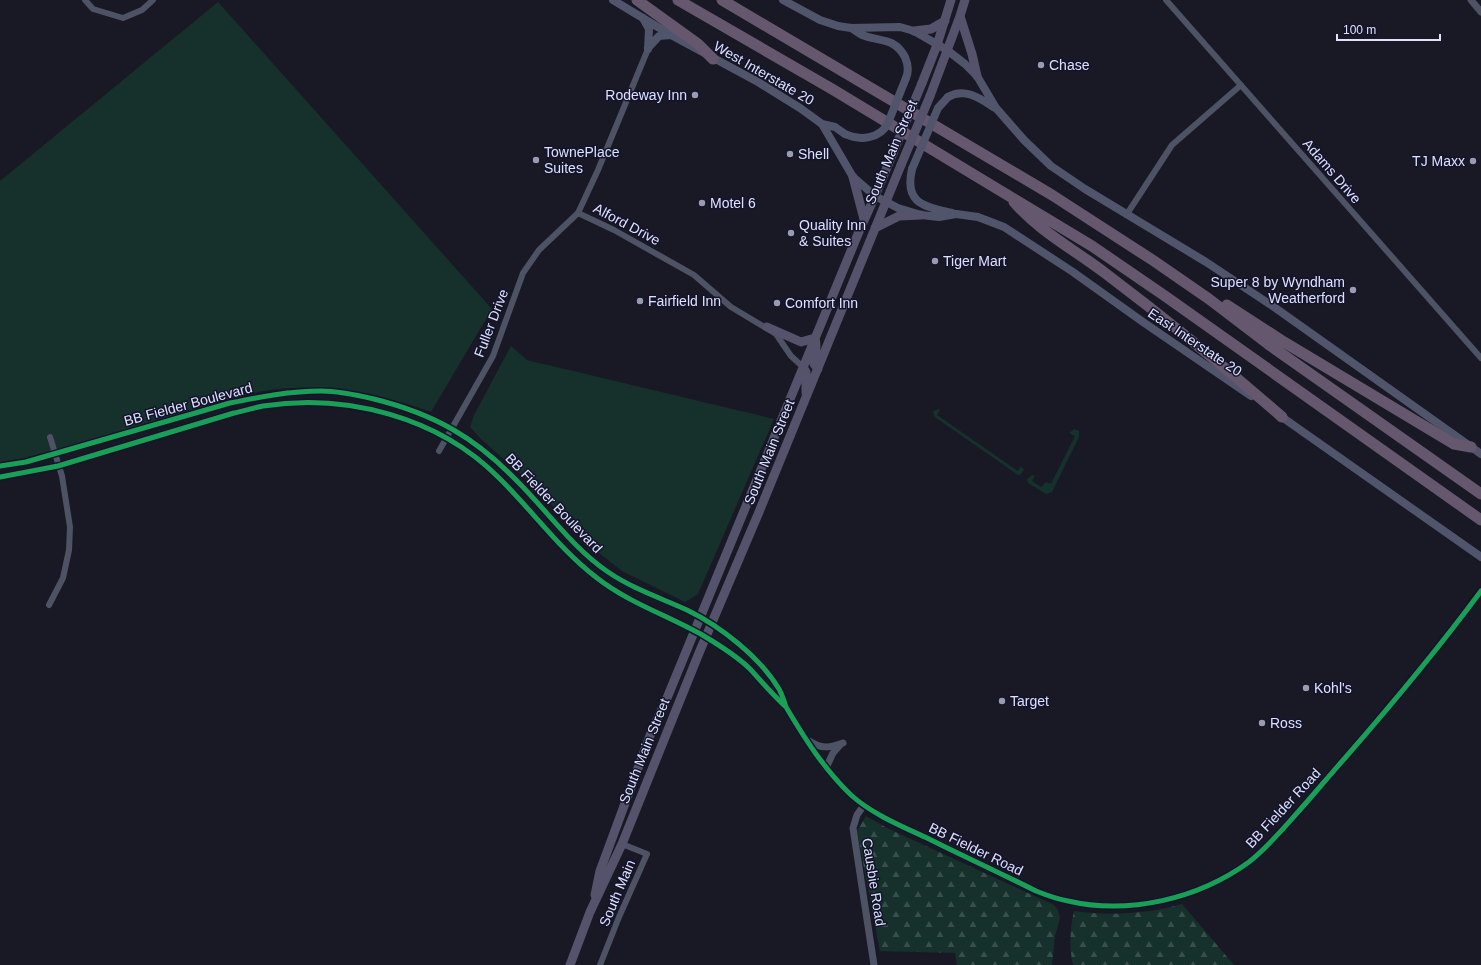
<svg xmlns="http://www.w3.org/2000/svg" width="1481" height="965" font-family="Arial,sans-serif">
<defs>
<pattern id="forest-firs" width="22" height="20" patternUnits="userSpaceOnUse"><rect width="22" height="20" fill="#16302b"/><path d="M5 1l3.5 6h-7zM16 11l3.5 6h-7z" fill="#374e4b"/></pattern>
</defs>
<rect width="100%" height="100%" fill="#191925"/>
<path fill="#16302b" d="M 218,2 L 492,309 L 431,412 C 387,396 341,386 294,388 C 256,389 218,402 181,413 C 121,431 62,451 0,463 L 0,181 Z
M 511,346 L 527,360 L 774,419 L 698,594 L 685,602 L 622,571 L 590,546 L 534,486 L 480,438 L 470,427 L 474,415 Z
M 939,409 L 940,410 L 937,415 L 1018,471 L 1021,466 L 1024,470 L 1021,474 L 1018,475 L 936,418 L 934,416 L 933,411 Z
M 1074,429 L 1079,431 L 1079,437 L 1052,492 L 1046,494 L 1028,483 L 1027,479 L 1032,475 L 1035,476 L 1032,481 L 1041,487 L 1046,482 L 1051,484 L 1075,436 L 1069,433 Z"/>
<path fill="url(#forest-firs)" d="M 866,816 L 887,828 L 1054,905 L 1058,910 L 1060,918 L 1055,936 L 1052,965 L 957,965 L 955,953 L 880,951 L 857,831 Z
M 1182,904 L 1234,965 L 1073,965 C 1069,948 1070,928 1074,911 C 1110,916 1147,914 1182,904 Z"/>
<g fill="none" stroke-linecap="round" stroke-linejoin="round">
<path stroke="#4e5265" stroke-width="6" d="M 85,0 L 93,9 L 123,18 L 142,10 L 153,0
M 1166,0 L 1481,358
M 578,213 L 614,230 L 694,275 L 731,307 L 776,334 L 791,356 L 803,367
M 1127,214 L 1172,145 L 1241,85
M 439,451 L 493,356 L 523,273 L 539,250 L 578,213 L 598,170 L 648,49
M 49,605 L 63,578 L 69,550 L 70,527 L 62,476 L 50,437
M 600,965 L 619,917 L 647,854 L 622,844"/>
<path stroke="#4e5265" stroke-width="7" d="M 1471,0 L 1481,12
M 0,466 L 26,462 L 230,403 C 260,397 290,391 321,391 C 338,391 357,395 374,399 C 434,414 475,437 518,482 C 548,512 573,548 608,572 C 633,589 661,598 687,610 C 720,626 760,657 779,689 C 782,694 784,701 786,707 C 773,695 762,682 750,669 C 738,657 719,645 704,636 C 669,616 629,603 597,578 C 559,549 532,510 498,477 C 438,417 346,393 263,406 C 253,408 243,411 234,413 L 58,466 L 0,477
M 786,707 C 805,739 824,769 851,795 C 872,814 901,826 927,838 C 963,856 1000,873 1036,891 C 1046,895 1057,899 1068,901 C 1129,915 1198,899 1249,862 C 1267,848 1282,830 1298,812 C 1314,794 1329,776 1345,758 C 1393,703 1438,649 1481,591
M 809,741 C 821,749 830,748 843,743
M 826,768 L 833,753 L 841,744
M 864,805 L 857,815 L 853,828 L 874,965"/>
<path stroke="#51556b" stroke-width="8" d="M 613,0 L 671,35 L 758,82 L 800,108 L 822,124 L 853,177 L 875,196 L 898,208 L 921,215 L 939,217 L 956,214 L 978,217 L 1004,227 L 1073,272 L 1143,322 L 1251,396
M 783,0 L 820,20 L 838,26 L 851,28 L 900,27 L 914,31 L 947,50 L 965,64 L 977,76 L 996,108 L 1024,140 L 1051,166 L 1085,189 L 1206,262 L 1274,307 L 1481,454
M 643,18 L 649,29 L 648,49
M 851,28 C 855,30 858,33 862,35 C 880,42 894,37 905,57 C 908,64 909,71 906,78
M 648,48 L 659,36 L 671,35
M 948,97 C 965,87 981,99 995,108
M 822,124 L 835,127 L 845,134
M 912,169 C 904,204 924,206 952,213
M 1279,415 L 1481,557"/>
<path stroke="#55536b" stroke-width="9" d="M 960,16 L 972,54 L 977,76
M 914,31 L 931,29 L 945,21
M 922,83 L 937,45 L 951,0
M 930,96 L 960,16 L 965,0
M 853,177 L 864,219
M 875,228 L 899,216 L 921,215
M 767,327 L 801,342 L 815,338 C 818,350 814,353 814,364 L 818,369
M 803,367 L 806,372 L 806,393
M 595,895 L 600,871 L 651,733 L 667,698 L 858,234 L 875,196 L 893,153
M 570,965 L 590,912 L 622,844 L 699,653 L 759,512 L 901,165"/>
<path stroke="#64576e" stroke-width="11" d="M 637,0 L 698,44 L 713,59
M 678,0 L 832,89 L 1092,246 L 1165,296 L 1481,520
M 722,0 L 1052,195 L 1154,261 L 1209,299 L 1268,344 L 1481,494
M 1014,202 C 1039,231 1075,250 1105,273 C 1166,319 1225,367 1282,417
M 1227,305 L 1284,342 L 1454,444 L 1471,447"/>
<path stroke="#51556b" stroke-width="8" d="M 845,134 C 860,141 880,139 888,123 L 906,78
M 912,169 L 938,108 L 948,97"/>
<path stroke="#55536b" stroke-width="9" d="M 893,153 L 922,83
M 901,165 L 930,96"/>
<defs>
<path id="cycleway" d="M 0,466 L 26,462 L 230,403 C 260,397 290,391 321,391 C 338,391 357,395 374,399 C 434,414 475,437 518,482 C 548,512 573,548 608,572 C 633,589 661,598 687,610 C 720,626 760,657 779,689 C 782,694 784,701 786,707 C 773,695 762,682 750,669 C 738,657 719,645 704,636 C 669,616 629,603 597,578 C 559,549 532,510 498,477 C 438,417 346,393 263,406 C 253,408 243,411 234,413 L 58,466 L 0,477
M 786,707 C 805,739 824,769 851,795 C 872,814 901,826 927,838 C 963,856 1000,873 1036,891 C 1046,895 1057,899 1068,901 C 1129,915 1198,899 1249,862 C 1267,848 1282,830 1298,812 C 1314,794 1329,776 1345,758 C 1393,703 1438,649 1481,591"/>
</defs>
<use href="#cycleway" stroke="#13142b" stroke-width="8"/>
<use href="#cycleway" stroke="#1a9f57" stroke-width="5"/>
</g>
<g fill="#999cb1" stroke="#13142b" stroke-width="1.5">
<circle cx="1041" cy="65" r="4"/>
<circle cx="695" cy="95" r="4"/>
<circle cx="790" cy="154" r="4"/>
<circle cx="536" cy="160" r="4"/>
<circle cx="1473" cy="161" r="4"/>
<circle cx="702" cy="203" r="4"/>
<circle cx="791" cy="233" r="4"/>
<circle cx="935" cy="261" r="4"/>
<circle cx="1353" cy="290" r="4"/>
<circle cx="640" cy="301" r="4"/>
<circle cx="777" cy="303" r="4"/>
<circle cx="1306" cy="688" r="4"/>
<circle cx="1002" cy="701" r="4"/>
<circle cx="1262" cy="723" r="4"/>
</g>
<g text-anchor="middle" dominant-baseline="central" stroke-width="3" stroke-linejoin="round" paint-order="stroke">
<g font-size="14" fill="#dee2fd" stroke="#13142b" text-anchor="start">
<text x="1049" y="65">Chase</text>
<text x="687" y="95" text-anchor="end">Rodeway Inn</text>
<text x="544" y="152">TownePlace<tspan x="544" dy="16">Suites</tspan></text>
<text x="798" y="154">Shell</text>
<text x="1465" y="161" text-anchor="end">TJ Maxx</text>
<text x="710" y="203">Motel 6</text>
<text x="799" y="225">Quality Inn<tspan x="799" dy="16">&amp; Suites</tspan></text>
<text x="943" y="261">Tiger Mart</text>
<text x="1345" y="282" text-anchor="end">Super 8 by Wyndham<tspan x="1345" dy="16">Weatherford</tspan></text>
<text x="648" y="301">Fairfield Inn</text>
<text x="785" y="303">Comfort Inn</text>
<text x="1314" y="688">Kohl's</text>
<text x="1010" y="701">Target</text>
<text x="1270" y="723">Ross</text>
</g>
<g font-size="14" fill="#dee2fd" stroke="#13142b">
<text transform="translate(764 73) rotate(30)">West Interstate 20</text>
<text transform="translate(891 152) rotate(-67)">South Main Street</text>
<text transform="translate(1332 171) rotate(49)">Adams Drive</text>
<text transform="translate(627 224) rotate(28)">Alford Drive</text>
<text transform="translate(491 323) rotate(-69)">Fuller Drive</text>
<text transform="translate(1195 342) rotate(34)">East Interstate 20</text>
<text transform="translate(188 404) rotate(-15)">BB Fielder Boulevard</text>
<text transform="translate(769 452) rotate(-68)">South Main Street</text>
<text transform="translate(554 503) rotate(46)">BB Fielder Boulevard</text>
<text transform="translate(644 751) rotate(-68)">South Main Street</text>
<text transform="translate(1283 808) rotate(-47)">BB Fielder Road</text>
<text transform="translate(976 849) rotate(26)">BB Fielder Road</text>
<text transform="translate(874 882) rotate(81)">Causbie Road</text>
<text transform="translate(617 893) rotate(-67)">South Main</text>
</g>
</g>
<path d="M1337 34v6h103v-6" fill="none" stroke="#dee2fd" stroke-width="2"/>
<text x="1343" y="34" font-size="12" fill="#dee2fd" stroke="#13142b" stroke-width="3" paint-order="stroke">100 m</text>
</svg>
